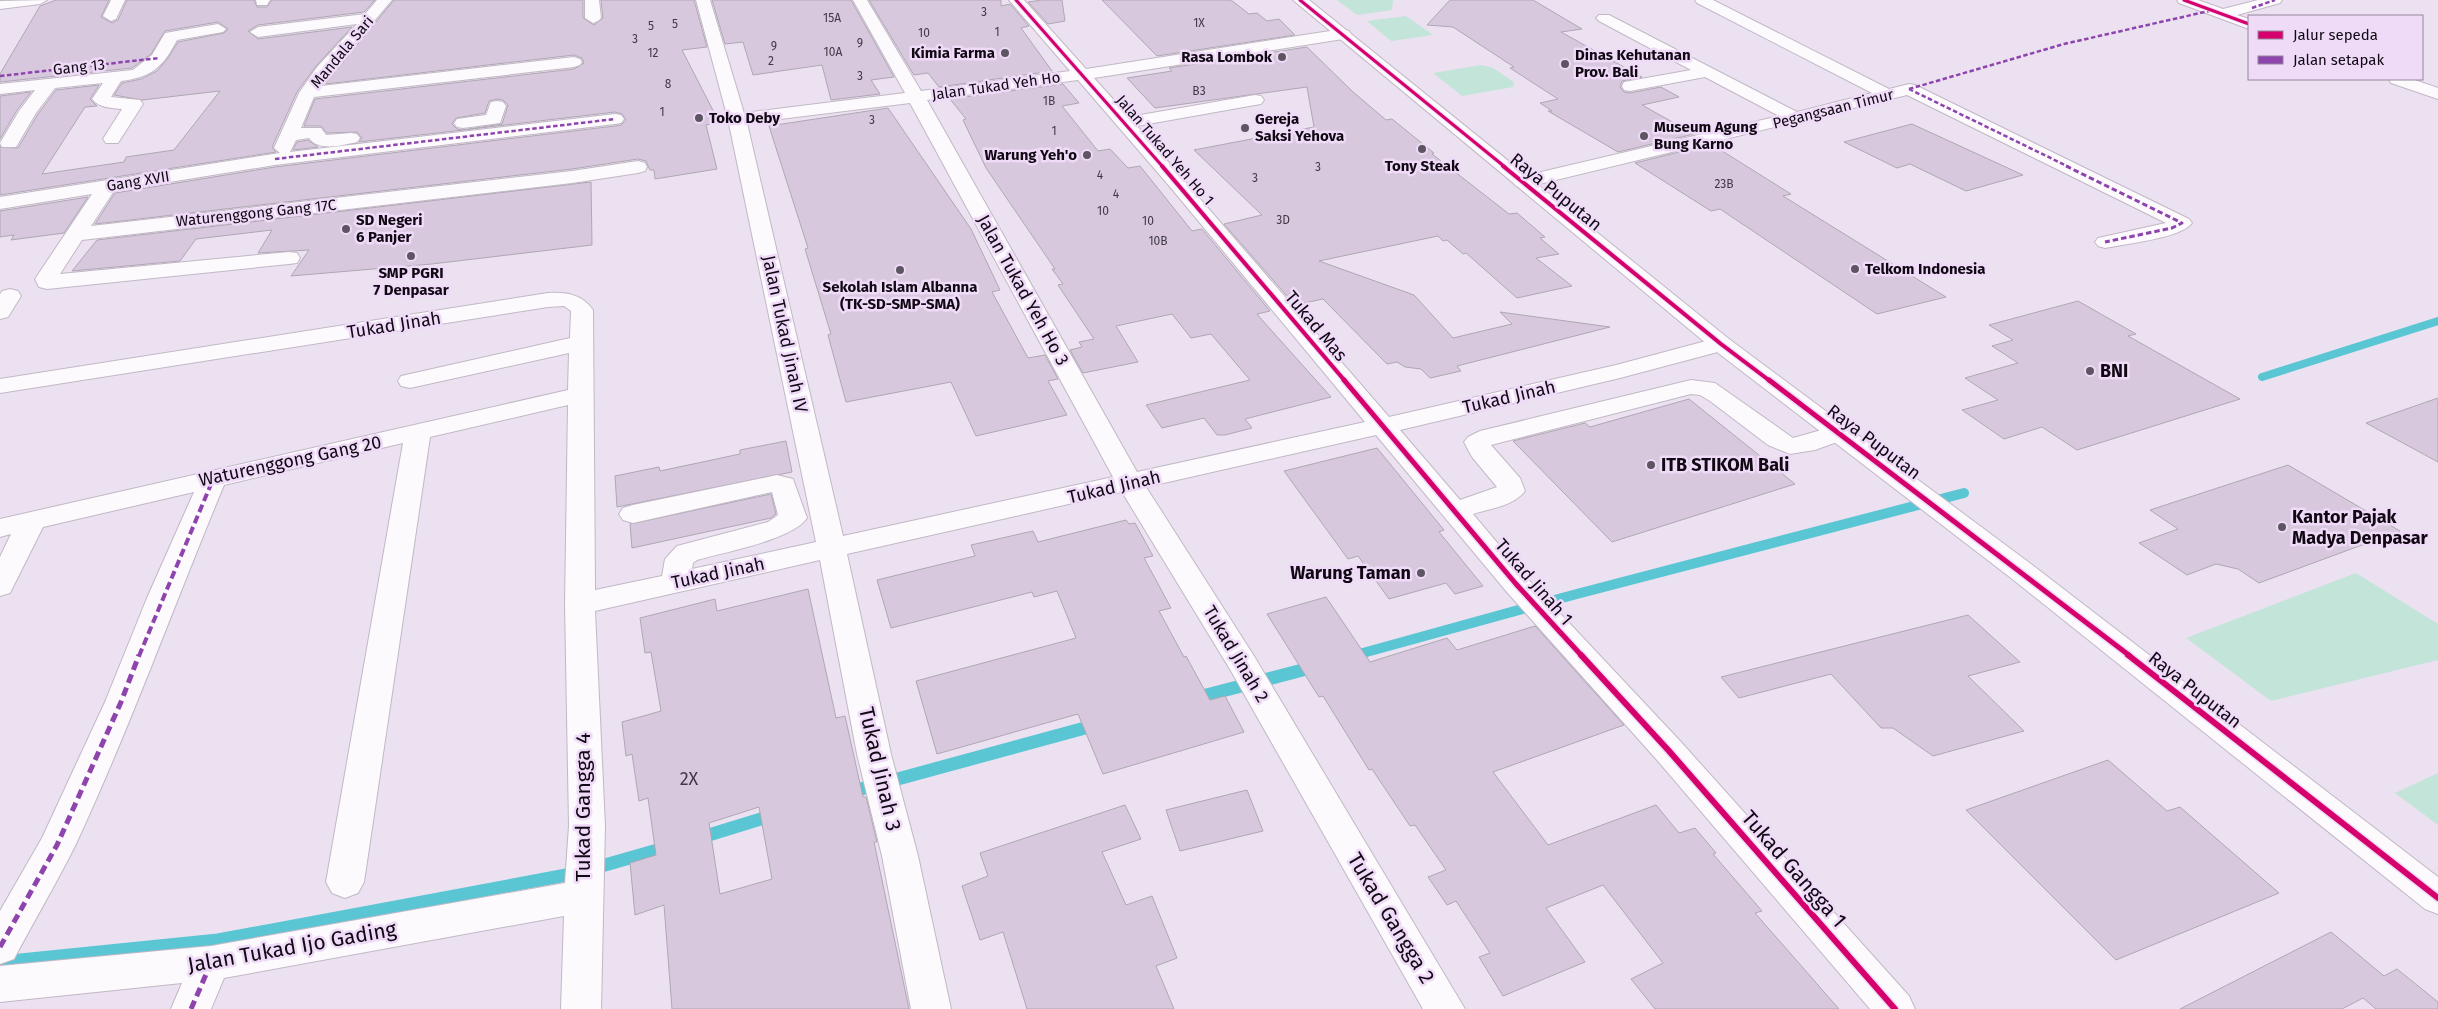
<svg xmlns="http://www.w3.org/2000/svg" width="2438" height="1009" font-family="'Fira Sans',sans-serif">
<rect width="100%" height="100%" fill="#ece1f1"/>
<path fill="#c3e4d8" d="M 1337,0 L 1393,0 L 1392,10 L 1357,15 Z
M 1406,16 L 1433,35 L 1391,41 L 1367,21 Z
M 1482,65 L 1493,68 L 1514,82 L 1513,87 L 1462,96 L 1433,73 Z
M 2356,573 L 2438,624 L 2438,660 L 2271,701 L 2186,638 Z
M 2438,773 L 2438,825 L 2395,793 Z"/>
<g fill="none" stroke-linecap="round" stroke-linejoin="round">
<path stroke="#5ac6d3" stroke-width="8" d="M 2262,377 L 2438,321"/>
<path stroke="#5ac6d3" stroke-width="10" d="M 1352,656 L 1573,595 L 1964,493"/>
<path stroke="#5ac6d3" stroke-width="13" d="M 1352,656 L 1355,655
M 1195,698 L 1314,667
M 850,792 L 1096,725
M 699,838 L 774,815
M 591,869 L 668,847
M 0,962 L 218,940 L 577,873"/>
</g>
<path fill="#d7c8de" stroke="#afa7b3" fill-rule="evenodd" d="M 56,0 L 109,0 L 101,17 L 112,23 L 118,20 L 127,0 L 254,0 L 257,7 L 267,7 L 272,0 L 375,0 L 364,12 L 258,25 L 248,31 L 258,39 L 352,27 L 316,66 L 297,92 L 272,147 L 276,152 L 0,195 L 0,147 L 18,148 L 38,114 L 56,90 L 99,85 L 90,99 L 97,106 L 85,107 L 42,174 L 124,162 L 126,157 L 174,150 L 220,91 L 142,100 L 114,95 L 122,83 L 141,79 L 157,71 L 168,58 L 178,42 L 224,33 L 228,29 L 218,22 L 165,31 L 151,54 L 132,68 L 0,82 L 0,74 L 40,6 Z
M 394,0 L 583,0 L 583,18 L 594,25 L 603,18 L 601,0 L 694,0 L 707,47 L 682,50 L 719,122 L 706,125 L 717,169 L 655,179 L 654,170 L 650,170 L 646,161 L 638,159 L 572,169 L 95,224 L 115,193 L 275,167 L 615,126 L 621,125 L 626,120 L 622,114 L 615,112 L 463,130 L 502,124 L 508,105 L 503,100 L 497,99 L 489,101 L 485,113 L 456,118 L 452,124 L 457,129 L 463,130 L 359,142 L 362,138 L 357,132 L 327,133 L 321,126 L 304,126 L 315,99 L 574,69 L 584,63 L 582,58 L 574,55 L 325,84 Z
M 712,0 L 851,0 L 894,77 L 871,80 L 880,94 L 831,100 L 822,65 L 753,75 L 743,42 L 725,44 Z
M 869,0 L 1001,0 L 1001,6 L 1010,4 L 1029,26 L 1021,28 L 1052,71 L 939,87 L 928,73 L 914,75 Z
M 1042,0 L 1062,0 L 1065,21 L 1048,24 L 1028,2 Z
M 1102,0 L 1231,0 L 1249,14 L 1257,13 L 1267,21 L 1279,19 L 1295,35 L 1157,56 Z
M 1450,0 L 1533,0 L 1582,29 L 1561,32 L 1642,77 L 1622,81 L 1620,87 L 1624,92 L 1630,93 L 1661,87 L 1679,97 L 1642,105 L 1694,134 L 1618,152 L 1548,111 L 1552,111 L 1540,103 L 1558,99 L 1510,68 L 1514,67 L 1453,27 L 1427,25 Z
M 1307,47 L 1352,91 L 1386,120 L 1392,119 L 1434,153 L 1432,154 L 1509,214 L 1517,213 L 1545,237 L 1540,238 L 1559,254 L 1536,258 L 1572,286 L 1517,298 L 1466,253 L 1463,254 L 1447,240 L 1443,241 L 1438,236 L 1319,261 L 1414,295 L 1453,338 L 1512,324 L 1500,312 L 1610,327 L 1457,366 L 1461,371 L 1430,378 L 1421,369 L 1405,367 L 1397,362 L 1387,364 L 1323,299 L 1295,305 L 1224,224 L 1262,215 L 1194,150 L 1314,127 L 1307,87 L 1155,108 L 1127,78 L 1172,71 L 1169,68 Z
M 1063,84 L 1079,103 L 1062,106 L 1098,151 L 1110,149 L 1128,168 L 1140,166 L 1192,231 L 1202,229 L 1270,311 L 1257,314 L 1263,321 L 1331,397 L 1245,419 L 1252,428 L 1225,435 L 1217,435 L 1204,418 L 1162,428 L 1146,405 L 1250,380 L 1211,334 L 1191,338 L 1172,314 L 1116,326 L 1138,362 L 1083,373 L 1070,350 L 1082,347 L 1079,342 L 1094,339 L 1058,285 L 1063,284 L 1052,269 L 1055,269 L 986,168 L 963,120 L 966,119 L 950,99 Z
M 31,92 L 17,110 L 0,139 L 0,96 Z
M 888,108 L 971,229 L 1000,290 L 992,292 L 1028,358 L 1045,355 L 1058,379 L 1048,381 L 1067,415 L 976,436 L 951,382 L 846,402 L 828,335 L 831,334 L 805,249 L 808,248 L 769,126 Z
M 1912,124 L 2023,175 L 1966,191 L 1910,164 L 1897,168 L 1844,142 Z
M 308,140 L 318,147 L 293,150 L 297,142 Z
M 1711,144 L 1791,194 L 1783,196 L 1946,297 L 1877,314 L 1720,209 L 1711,211 L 1635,163 Z
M 591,182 L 592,245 L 432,264 L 291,276 L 309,250 L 258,253 L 272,230 L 196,239 L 180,261 L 72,271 L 97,240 Z
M 88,197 L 64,233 L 11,240 L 14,235 L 0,237 L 0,211 Z
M 2078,301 L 2136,334 L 2128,336 L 2240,399 L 2077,450 L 2042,427 L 2004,439 L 1962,410 L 1998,400 L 1965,378 L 2018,363 L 1992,346 L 2013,340 L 1989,325 Z
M 2438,398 L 2438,462 L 2366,423 Z
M 1689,399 L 1795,484 L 1612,542 L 1513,441 L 1585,423 L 1590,427 Z
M 786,441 L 792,472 L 617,507 L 615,476 L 659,467 L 660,471 L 740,454 L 740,450 Z
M 1377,448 L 1444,530 L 1439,532 L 1483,586 L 1455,594 L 1446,583 L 1389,599 L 1358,556 L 1348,559 L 1284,471 Z
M 2288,465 L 2400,531 L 2259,583 L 2238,569 L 2216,564 L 2187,575 L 2139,543 L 2178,529 L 2150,510 Z
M 771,494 L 776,514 L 771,518 L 632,548 L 630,524 Z
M 1126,520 L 1129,524 L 1135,523 L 1153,556 L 1144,558 L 1171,608 L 1159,611 L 1184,657 L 1186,656 L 1210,700 L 1225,696 L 1244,732 L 1103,774 L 1078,714 L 937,754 L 916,681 L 1076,638 L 1057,591 L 1034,597 L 1032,592 L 891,628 L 877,580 L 975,556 L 971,545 L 1033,531 L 1038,542 Z
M 808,589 L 836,718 L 845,716 L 863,797 L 866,797 L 877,842 L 874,842 L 909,1009 L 672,1009 L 664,905 L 635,915 L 630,863 L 656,855 L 648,798 L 639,801 L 632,754 L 626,756 L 622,722 L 661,711 L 651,652 L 645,653 L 640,618 L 715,599 L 717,611 ZM 759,807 L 772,879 L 720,894 L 709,823 Z
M 1326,597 L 1370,662 L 1447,638 L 1457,650 L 1535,626 L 1624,725 L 1493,772 L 1548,845 L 1656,805 L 1679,833 L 1695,828 L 1716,853 L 1713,854 L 1762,911 L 1755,913 L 1839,1009 L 1655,1009 L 1631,979 L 1663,963 L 1603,885 L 1546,908 L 1585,962 L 1503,996 L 1479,957 L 1490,953 L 1456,901 L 1447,905 L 1428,877 L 1446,870 L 1415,825 L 1410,826 L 1372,769 L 1369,770 L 1323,696 L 1319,697 L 1267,614 Z
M 1968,615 L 2020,662 L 1968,676 L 2024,731 L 1933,756 L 1893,728 L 1881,728 L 1831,674 L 1739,698 L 1721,677 Z
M 2108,760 L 2167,811 L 2180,807 L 2279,893 L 2116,960 L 1966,810 Z
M 1247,790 L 1263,831 L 1180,851 L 1166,810 Z
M 1125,805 L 1141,839 L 1102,852 L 1126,905 L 1152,896 L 1177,958 L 1156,966 L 1174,1009 L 1027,1009 L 1003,932 L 980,940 L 962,886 L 988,876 L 980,853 Z
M 2331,932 L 2384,976 L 2397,969 L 2438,1002 L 2438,1009 L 2376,1009 L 2363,998 L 2342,1009 L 2180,1009 Z"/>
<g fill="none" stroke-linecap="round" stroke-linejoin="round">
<defs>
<path id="minor" d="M 47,0 L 40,4 L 0,9 L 0,1 Z
M 111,0 L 125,0 L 116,19 L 111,21 L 103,16 Z
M 256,0 L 270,0 L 267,5 L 257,5 Z
M 377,0 L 392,0 L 329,74 L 321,86 L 574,57 L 580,59 L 582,62 L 580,65 L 574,67 L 314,97 L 301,128 L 321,128 L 326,135 L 351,133 L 357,134 L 360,138 L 357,142 C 344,145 318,152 309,138 L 296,140 L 290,152 L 615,114 L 621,115 L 624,119 L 621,123 L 615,124 L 275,165 L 114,191 L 91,226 L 572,171 L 638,161 L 645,163 L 647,167 L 645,171 L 638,173 L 572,183 L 82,240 L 60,274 L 289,252 L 297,253 L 300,258 L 297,263 L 289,264 L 47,289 L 39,287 L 35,279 L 92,194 L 0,209 L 0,197 L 280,153 L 274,148 L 299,93 L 317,67 L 357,24 L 258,37 L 250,32 L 258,27 L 365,14 Z
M 585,0 L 599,0 L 601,18 L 598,21 L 593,23 L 585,18 Z
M 696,0 L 710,0 L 744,113 L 905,93 L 853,0 L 867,0 L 921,91 L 1070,71 L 1009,0 L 1024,0 L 1086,69 L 1343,29 L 1349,31 L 1351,34 L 1343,39 L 1094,78 L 1129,117 L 1255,95 L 1261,96 L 1264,100 L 1261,104 L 1255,105 L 1137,126 L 1389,417 L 1616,365 L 1721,337 L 1729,339 L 1733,344 L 1729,349 L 1620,378 L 1400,430 L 1460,500 L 1497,487 L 1472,457 L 1464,442 L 1468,437 L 1480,431 L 1691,380 L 1715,383 L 1793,438 L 1839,425 L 1848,428 L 1852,433 L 1848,438 L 1815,450 L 1790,454 L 1768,445 L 1710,401 L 1700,395 L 1691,394 L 1491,445 L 1520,478 L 1525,491 C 1514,506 1489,509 1473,514 L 1526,577 L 1681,742 L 1909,996 L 1915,1009 L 1870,1009 L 1657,760 L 1506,591 L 1376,435 L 1146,487 L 1254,656 L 1465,1009 L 1423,1009 L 1231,671 L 1122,492 L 847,554 L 891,754 L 918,856 L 951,1009 L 911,1009 L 882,856 L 857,754 L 820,560 L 595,611 L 605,826 L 601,1009 L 561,1009 L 564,916 L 224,978 L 211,1009 L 171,1009 L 182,983 L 0,1002 L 0,966 L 211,946 L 565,883 L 569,826 L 565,604 L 568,405 L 430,437 L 364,882 L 358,893 L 345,898 L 332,893 L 326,882 L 403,443 L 224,485 C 174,605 130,728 75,846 C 56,884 34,921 14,959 L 0,964 L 0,911 L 42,838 L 105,702 L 147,598 L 194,492 L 43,527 L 10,593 L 0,596 L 0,557 L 11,534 L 0,537 L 0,519 L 568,390 L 569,353 L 410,388 L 401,386 L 398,381 L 401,376 L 410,374 L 570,338 L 571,311 L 564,306 L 548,307 L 0,393 L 0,379 L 548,293 C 566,292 582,294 593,310 L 595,590 L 662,576 L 665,559 L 677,546 L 768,522 L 778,515 L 772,492 L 633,523 L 623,520 L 619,514 L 623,508 L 633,505 L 777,475 L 793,479 L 807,518 C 792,540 724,552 697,560 L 693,563 L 692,569 L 816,542 L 728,119 ZM 1078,80 L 1171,188 L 1365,422 L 1137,472 L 927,100 ZM 910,103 L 1113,477 L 843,536 L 747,123 Z
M 1695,0 L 1713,0 L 1889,89 L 1909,84 L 1915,85 L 2189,219 L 2192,223 C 2182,238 2124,244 2105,248 L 2098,246 L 2095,242 L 2098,238 L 2166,223 L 1907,95 L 1523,188 L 1516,186 L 1513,182 L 1516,178 L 1779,116 L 1705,77 L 1630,91 L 1624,90 L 1622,86 L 1624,82 L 1691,70 L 1599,21 L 1596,18 L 1599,15 L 1609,15 L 1797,112 L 1872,93 L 1697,3 Z
M 2177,0 L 2198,0 L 2223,9 L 2258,0 L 2282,0 L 2280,3 L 2237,15 L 2249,19 L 2249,29 L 2179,3 Z
M 218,24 L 226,29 L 223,32 L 177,40 C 163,67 152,77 121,81 L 111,97 L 140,100 L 143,104 L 118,143 L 106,143 L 103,139 L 122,109 C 112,108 99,108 92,99 L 103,83 L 55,88 L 36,113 L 16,147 L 2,147 L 0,143 L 19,111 L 35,90 L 0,94 L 0,84 L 133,70 L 152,55 L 165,33 Z
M 2389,79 L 2412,79 L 2438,88 L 2438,99 L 2391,83 Z
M 497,101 L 503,102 L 506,106 L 500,123 L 463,128 L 457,127 L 454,123 L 457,119 L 486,115 L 491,102 Z
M 10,289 L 18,291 L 21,296 L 8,317 L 0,319 L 0,294 L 2,291 Z"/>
<path id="major" d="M 1293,0 L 1309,0 L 1729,339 L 2031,564 L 2438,877 L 2438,914 L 2425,909 L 2011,578 L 1713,349 Z"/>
</defs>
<use href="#minor" stroke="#c1b8c5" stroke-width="2"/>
<use href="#major" stroke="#c1b8c5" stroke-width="2"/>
<use href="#minor" fill="#fcfafd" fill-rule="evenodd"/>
<use href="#major" fill="#fcfafd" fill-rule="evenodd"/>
<path stroke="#8e44ad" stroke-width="2.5" stroke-dasharray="4.5 2.5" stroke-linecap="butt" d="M 2252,8 L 2275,0
M 0,76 L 159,58
M 1909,89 L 2069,167
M 1909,89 L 2064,44 L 2209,11
M 275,159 L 615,119"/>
<path stroke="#8e44ad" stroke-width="3" stroke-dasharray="5.5 3" stroke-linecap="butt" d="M 2066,166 L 2182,223 L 2172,228 L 2105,242"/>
<path stroke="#8e44ad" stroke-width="4" stroke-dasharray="8 4" stroke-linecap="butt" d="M 139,656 L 214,477"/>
<path stroke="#8e44ad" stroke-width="5" stroke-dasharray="9 5" stroke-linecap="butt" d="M 0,947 L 57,845 L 121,702 L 139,655
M 191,1009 L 211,963"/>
<defs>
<path id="cycleway-far3" d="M 1016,0 L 1163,167
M 1300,0 L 1505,167
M 2184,0 L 2249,24"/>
<path id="cycleway-far2" d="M 1162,166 L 1345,381
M 1503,166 L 1721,344 L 1770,381"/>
<path id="cycleway-far1" d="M 1344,380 L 1516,584 L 1582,656
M 1769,380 L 2130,656"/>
<path id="cycleway" d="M 1581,655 L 1669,751 L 1895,1009
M 2128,655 L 2438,898"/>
</defs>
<use href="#cycleway-far3" stroke="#efdaf8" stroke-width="5"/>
<use href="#cycleway-far2" stroke="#efdaf8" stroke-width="6"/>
<use href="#cycleway-far1" stroke="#efdaf8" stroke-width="8"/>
<use href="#cycleway" stroke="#efdaf8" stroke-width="9"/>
<use href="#cycleway-far3" stroke="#d6006c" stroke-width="3"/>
<use href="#cycleway-far2" stroke="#d6006c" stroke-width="4"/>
<use href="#cycleway-far1" stroke="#d6006c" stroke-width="5"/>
<use href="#cycleway" stroke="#d6006c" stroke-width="6"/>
</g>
<g fill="#5d5561" stroke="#efdaf8" stroke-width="2">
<circle cx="1005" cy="53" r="5"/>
<circle cx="1282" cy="57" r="5"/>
<circle cx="1565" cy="64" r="5"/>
<circle cx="699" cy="118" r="5"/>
<circle cx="1245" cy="128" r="5"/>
<circle cx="1644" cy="136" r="5"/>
<circle cx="1422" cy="149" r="5"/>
<circle cx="1087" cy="155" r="5"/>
<circle cx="346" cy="229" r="5"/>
<circle cx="411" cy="256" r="5"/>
<circle cx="1855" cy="269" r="5"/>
<circle cx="900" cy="270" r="5"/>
<circle cx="2090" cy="371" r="5"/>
<circle cx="1651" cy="465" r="5"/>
<circle cx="2282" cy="527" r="5"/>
<circle cx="1421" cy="573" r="5"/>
</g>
<g text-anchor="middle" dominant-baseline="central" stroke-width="5" stroke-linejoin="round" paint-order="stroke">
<g font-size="12" fill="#423946">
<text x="984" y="12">3</text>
<text x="832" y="18">15A</text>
<text x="1199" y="23">1X</text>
<text x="675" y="24">5</text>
<text x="651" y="26">5</text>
<text x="997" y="32">1</text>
<text x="924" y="33">10</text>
<text x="635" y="39">3</text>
<text x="860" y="43">9</text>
<text x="774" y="46">9</text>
<text x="833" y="52">10A</text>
<text x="653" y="53">12</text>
<text x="771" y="61">2</text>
<text x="860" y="76">3</text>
<text x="668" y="84">8</text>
<text x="1199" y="91">B3</text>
<text x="1049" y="101">1B</text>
<text x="662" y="112">1</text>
<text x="872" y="120">3</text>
<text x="1054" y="131">1</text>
<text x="1318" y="167">3</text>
<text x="1100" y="175">4</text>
<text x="1255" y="178">3</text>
<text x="1724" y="184">23B</text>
<text x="1116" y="194">4</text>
<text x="1103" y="211">10</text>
<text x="1283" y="220">3D</text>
<text x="1148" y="221">10</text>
<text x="1158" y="241">10B</text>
</g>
<g font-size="15" fill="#100913" stroke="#efdaf8">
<text transform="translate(342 52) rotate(-50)">Mandala Sari</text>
<text transform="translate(79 67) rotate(-6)">Gang 13</text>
<text transform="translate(996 86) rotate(-8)">Jalan Tukad Yeh Ho</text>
<text transform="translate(1833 109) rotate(-14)">Pegangsaan Timur</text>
<text transform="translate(1165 150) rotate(49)">Jalan Tukad Yeh Ho 1</text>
<text transform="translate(138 181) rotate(-9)">Gang XVII</text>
<text transform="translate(256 213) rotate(-6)">Waturenggong Gang 17C</text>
</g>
<g font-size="15" font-weight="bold" fill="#100913" stroke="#efdaf8" text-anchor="start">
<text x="995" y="53" text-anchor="end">Kimia Farma</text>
<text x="1575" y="55">Dinas Kehutanan<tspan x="1575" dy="17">Prov. Bali</tspan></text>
<text x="1272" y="57" text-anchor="end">Rasa Lombok</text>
<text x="709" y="118">Toko Deby</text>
<text x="1255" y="119">Gereja<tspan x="1255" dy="17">Saksi Yehova</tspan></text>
<text x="1654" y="127">Museum Agung<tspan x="1654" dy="17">Bung Karno</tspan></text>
<text x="1077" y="155" text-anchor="end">Warung Yeh'o</text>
<text x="1422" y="166" text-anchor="middle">Tony Steak</text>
<text x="356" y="220">SD Negeri<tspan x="356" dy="17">6 Panjer</tspan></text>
<text x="1865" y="269">Telkom Indonesia</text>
<text x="411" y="273" text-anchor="middle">SMP PGRI<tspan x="411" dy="17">7 Denpasar</tspan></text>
<text x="900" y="287" text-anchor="middle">Sekolah Islam Albanna<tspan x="900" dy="17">(TK-SD-SMP-SMA)</tspan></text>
</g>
<g font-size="18" fill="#100913" stroke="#efdaf8">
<text transform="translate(1556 192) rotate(39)">Raya Puputan</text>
<text transform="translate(1023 290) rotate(61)">Jalan Tukad Yeh Ho 3</text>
<text transform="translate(394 325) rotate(-9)">Tukad Jinah</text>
<text transform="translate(1316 326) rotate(50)">Tukad Mas</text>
<text transform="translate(785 334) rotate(78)">Jalan Tukad Jinah IV</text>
<text transform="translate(1509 397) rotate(-13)">Tukad Jinah</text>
<text transform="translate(1874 442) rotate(37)">Raya Puputan</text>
<text transform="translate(290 461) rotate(-12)">Waturenggong Gang 20</text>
<text transform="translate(1114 487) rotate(-13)">Tukad Jinah</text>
<text transform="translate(718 573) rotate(-12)">Tukad Jinah</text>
<text transform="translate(1534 582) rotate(49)">Tukad Jinah 1</text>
<text transform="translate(1236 654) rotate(59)">Tukad Jinah 2</text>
<text transform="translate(2195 690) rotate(38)">Raya Puputan</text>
</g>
<g font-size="18" font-weight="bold" fill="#100913" stroke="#efdaf8" text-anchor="start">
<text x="2100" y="371">BNI</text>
<text x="1661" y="465">ITB STIKOM Bali</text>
<text x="2292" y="517">Kantor Pajak<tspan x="2292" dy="21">Madya Denpasar</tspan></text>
<text x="1411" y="573" text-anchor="end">Warung Taman</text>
</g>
<g font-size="18" fill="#423946">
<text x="689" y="779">2X</text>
</g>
<g font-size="21" fill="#100913" stroke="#efdaf8">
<text transform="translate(880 769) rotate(77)">Tukad Jinah 3</text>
<text transform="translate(583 807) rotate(-90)">Tukad Gangga 4</text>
<text transform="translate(1794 869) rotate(49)">Tukad Gangga 1</text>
<text transform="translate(1391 918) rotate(59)">Tukad Gangga 2</text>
<text transform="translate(292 947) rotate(-10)">Jalan Tukad Ijo Gading</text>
</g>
</g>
<rect x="2248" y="15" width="175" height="65" fill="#efdaf8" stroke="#96869c"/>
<rect x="2258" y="31" width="25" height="8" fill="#d6006c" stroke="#96869c"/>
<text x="2293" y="40" font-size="15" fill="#100913">Jalur sepeda</text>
<rect x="2258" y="56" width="25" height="8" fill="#8e44ad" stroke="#96869c"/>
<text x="2293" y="65" font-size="15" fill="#100913">Jalan setapak</text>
</svg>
